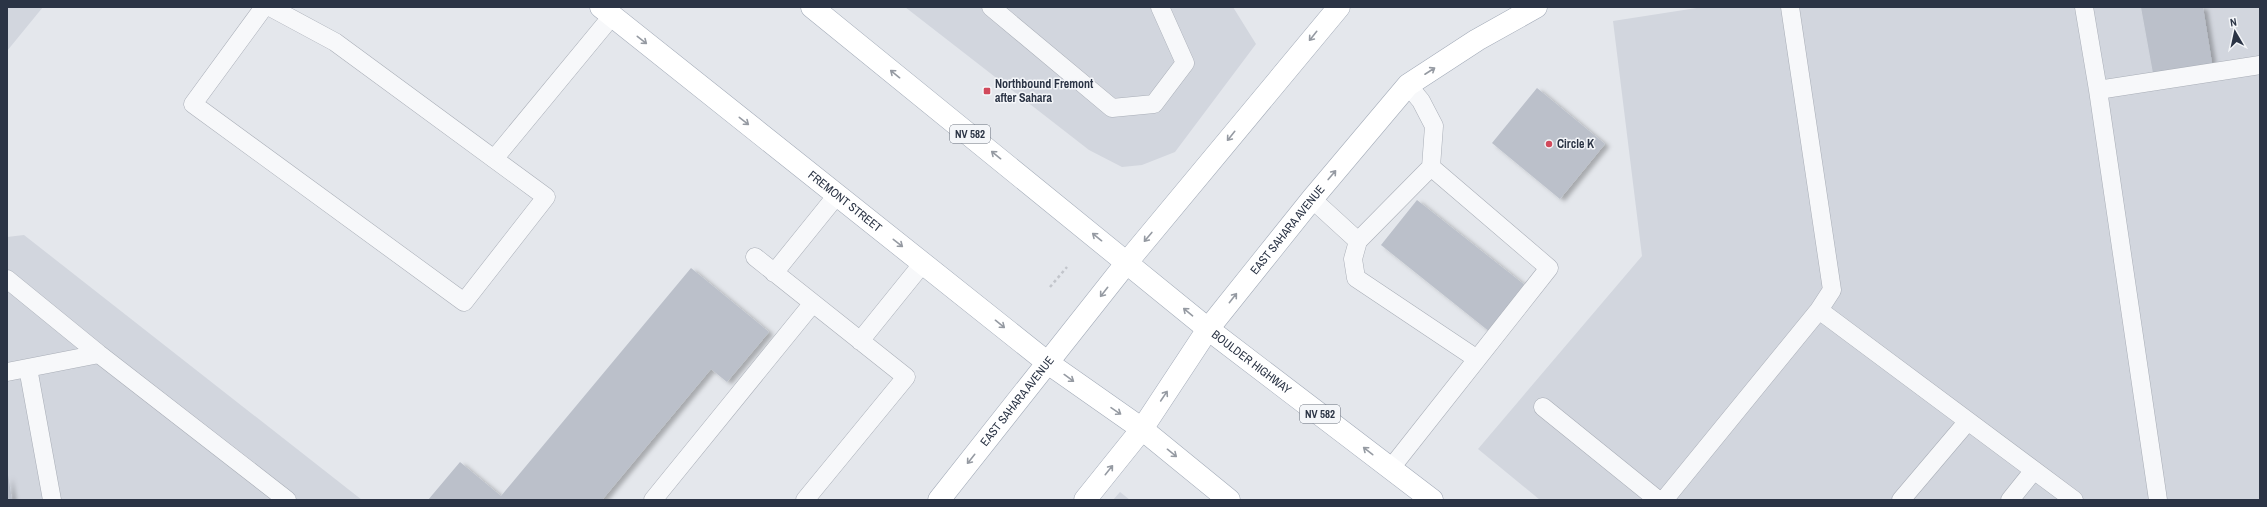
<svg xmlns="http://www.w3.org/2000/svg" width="2267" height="507" font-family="'Archivo Narrow',sans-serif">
<defs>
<filter id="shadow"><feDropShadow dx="4.5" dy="2.5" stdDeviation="2" flood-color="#0004"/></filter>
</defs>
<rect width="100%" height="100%" fill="#e4e7ec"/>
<path fill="#d2d6de" d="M 7,7 L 43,7 L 7,51 Z
M 905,7 L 1233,7 L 1256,44 L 1175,152 L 1142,165 L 1122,167 L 1089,150 Z
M 1703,7 L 2260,7 L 2260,500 L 1540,500 L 1478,449 L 1642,256 L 1613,21 Z
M 24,235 L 362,500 L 7,500 L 7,237 Z
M 1120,492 L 1130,500 L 1113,500 Z"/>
<path fill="#bbc0ca" filter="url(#shadow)" d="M 2141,7 L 2203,7 L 2212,63 L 2153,73 Z
M 1537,88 L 1605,144 L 1560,199 L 1492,143 Z
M 1417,200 L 1526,286 L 1490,332 L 1381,245 Z
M 691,268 L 769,332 L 727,382 L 711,369 L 602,500 L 428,500 L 460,462 L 501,496 Z
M 8,475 L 12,500 L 7,500 Z"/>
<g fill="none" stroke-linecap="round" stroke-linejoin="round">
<defs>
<path id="lane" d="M 264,7 L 193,104 L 464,302 L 546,197 L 335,42 L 270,7
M 991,7 L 1112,108 L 1154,104 L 1185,63 L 1160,7
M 1790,7 L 1832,290 L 1819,310
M 2084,7 L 2098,90
M 494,159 L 612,16
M 1431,167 L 1358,241 L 1353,259 L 1356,278 L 1477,359
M 1312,199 L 1358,241
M 755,257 L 906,377 L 805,500
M 774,273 L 837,195
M 7,279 L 99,354 L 287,500
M 860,341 L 923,263
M 28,368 L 52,500
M 7,372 L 99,354
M 1543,407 L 1658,500
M 1391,468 L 1549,268 L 1431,167 L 1434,126 L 1421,101 L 1408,85
M 653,500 L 813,303
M 1664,500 L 1819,310 L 2074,500
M 1901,500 L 1968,421
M 2010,500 L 2034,470
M 2158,500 L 2098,90 L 2260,65"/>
<g id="primary">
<path id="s1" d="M 601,7 L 1048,363 L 1142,429 L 1229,500"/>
<path id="s2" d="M 812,7 L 1208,329 L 1432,500"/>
<path id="s3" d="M 939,500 L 1128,261 L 1339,7"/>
<path id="s4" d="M 1085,500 L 1142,429 L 1208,329 L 1312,199 L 1408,85 L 1477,40 L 1536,7"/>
</g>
</defs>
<use href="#lane" stroke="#a9aeb7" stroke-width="19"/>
<use href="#primary" stroke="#a3abb8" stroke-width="23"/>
<path stroke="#c2c5cb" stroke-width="2.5" stroke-dasharray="3 3" stroke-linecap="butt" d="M 1050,287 L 1067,267"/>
<use href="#lane" stroke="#f7f8fa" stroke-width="18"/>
<use href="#primary" stroke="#fff" stroke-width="22"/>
</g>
<defs><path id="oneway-shaft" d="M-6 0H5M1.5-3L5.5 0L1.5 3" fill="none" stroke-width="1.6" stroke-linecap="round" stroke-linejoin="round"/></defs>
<g stroke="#959aa2">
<use href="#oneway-shaft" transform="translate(1313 36) rotate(129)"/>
<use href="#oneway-shaft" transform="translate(642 40) rotate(38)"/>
<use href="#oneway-shaft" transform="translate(1430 71) rotate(-33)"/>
<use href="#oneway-shaft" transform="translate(895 74) rotate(-141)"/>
<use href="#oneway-shaft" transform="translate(744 121) rotate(38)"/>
<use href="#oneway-shaft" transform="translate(1231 136) rotate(129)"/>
<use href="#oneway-shaft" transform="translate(996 155) rotate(-141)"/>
<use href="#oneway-shaft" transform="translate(1332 175) rotate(-50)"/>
<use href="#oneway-shaft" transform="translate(1097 237) rotate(-141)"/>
<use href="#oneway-shaft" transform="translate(1148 237) rotate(130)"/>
<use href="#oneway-shaft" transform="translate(898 243) rotate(38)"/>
<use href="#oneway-shaft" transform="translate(1104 292) rotate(128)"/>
<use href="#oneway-shaft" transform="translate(1233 298) rotate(-52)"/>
<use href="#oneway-shaft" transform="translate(1188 312) rotate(-140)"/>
<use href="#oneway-shaft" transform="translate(1000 324) rotate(39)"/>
<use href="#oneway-shaft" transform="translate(1069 378) rotate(36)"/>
<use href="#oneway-shaft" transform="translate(1164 396) rotate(-56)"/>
<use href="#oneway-shaft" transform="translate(1116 411) rotate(34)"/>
<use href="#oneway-shaft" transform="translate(1368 451) rotate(-142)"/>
<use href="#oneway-shaft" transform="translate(1172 453) rotate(39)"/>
<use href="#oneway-shaft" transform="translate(971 459) rotate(129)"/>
<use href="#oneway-shaft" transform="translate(1109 470) rotate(-51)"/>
</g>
<g fill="#d1495b" stroke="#f4f6f9" stroke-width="1.5">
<rect x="983" y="87" width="8" height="8" rx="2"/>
<circle cx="1549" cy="144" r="4"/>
</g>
<g text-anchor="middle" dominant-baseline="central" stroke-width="3" stroke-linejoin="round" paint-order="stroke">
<g fill="#f4f6f9" stroke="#676e7b" stroke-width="1">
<rect x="950" y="125" width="40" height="18" rx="3"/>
<rect x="1300" y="405" width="40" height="18" rx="3"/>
</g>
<g font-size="11" font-weight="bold" fill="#2b3445">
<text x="970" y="134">NV 582</text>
<text x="1320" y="414">NV 582</text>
</g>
<g font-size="12" font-weight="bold" fill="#2b3445" stroke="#f4f6f9" text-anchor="start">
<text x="995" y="84">Northbound Fremont<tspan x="995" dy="14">after Sahara</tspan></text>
<text x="1557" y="144">Circle K</text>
</g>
<g font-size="12" fill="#2b3445" stroke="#f4f6f9">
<text stroke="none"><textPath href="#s1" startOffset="312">FREMONT STREET</textPath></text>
<text stroke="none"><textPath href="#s4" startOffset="338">EAST SAHARA AVENUE</textPath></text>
<text stroke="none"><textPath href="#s2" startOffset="565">BOULDER HIGHWAY</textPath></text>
<text stroke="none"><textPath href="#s3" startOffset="126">EAST SAHARA AVENUE</textPath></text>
</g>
</g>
<rect width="2267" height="507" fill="none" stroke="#2b3445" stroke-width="16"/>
<g transform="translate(2235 32) rotate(351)" stroke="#f4f6f9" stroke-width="3" paint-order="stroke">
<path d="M0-3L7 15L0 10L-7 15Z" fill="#2b3445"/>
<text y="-6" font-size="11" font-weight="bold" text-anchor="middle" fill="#2b3445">N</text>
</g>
</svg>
